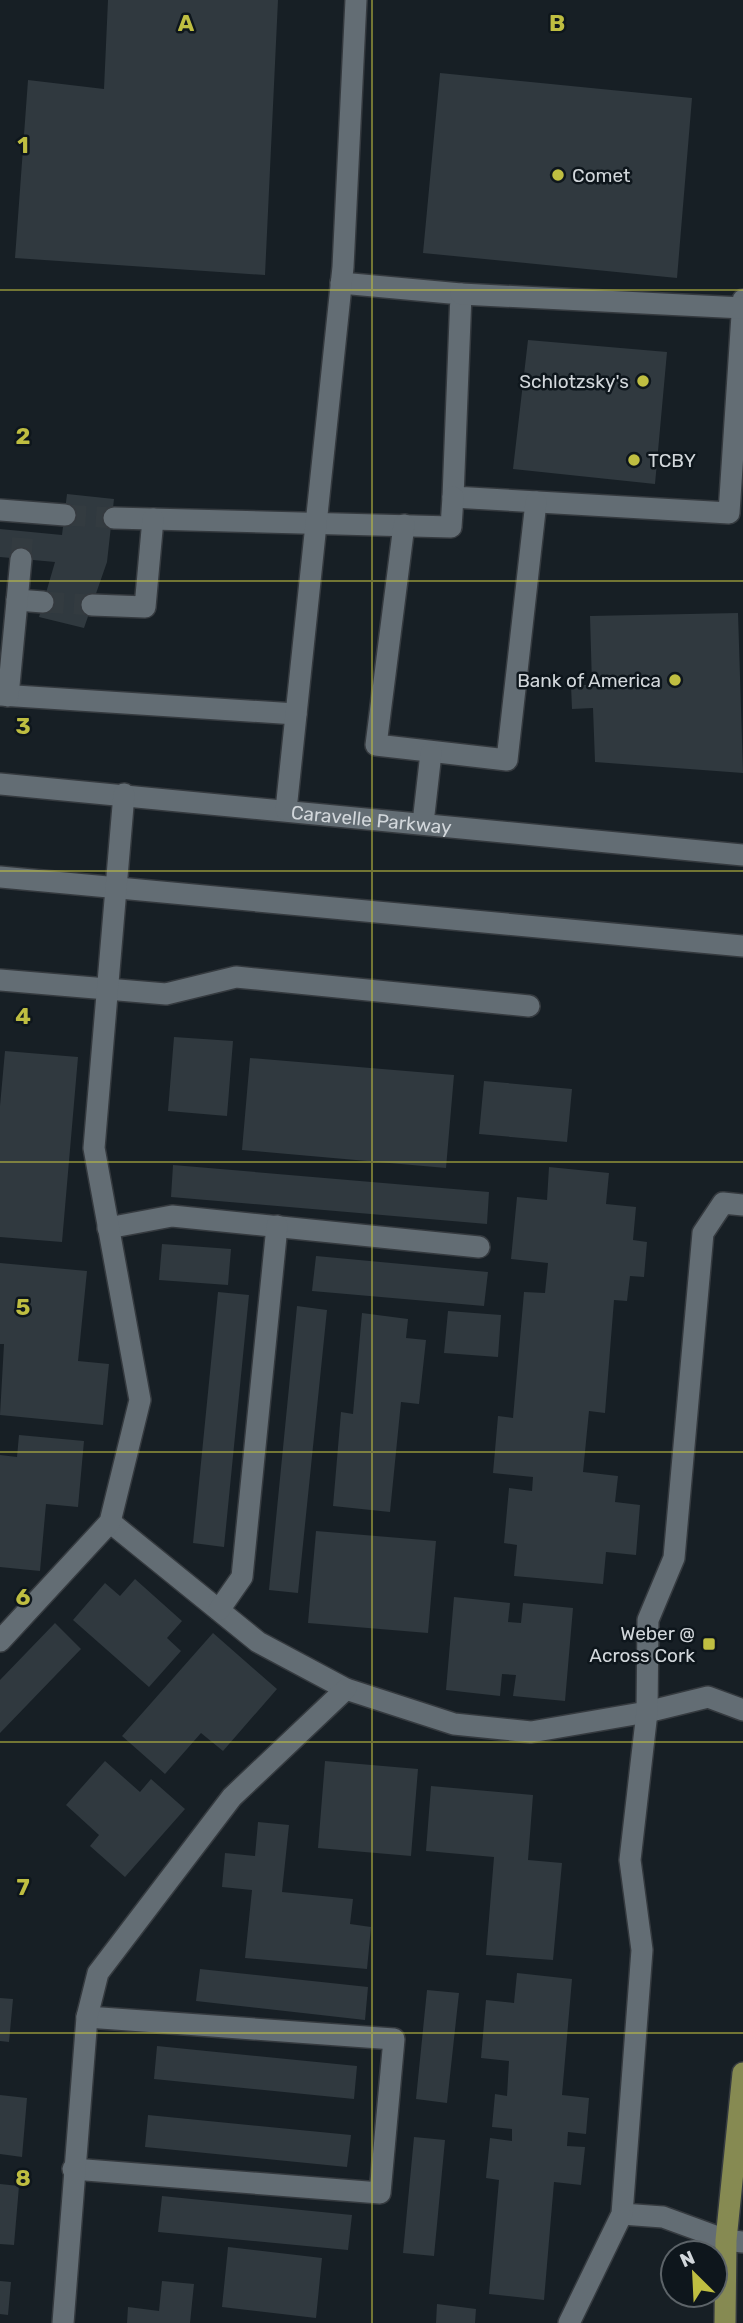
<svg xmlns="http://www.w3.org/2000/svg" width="743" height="2323" font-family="Rubik,sans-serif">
<rect width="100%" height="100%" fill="#171f25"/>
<path fill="#30393f" d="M 108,0 L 278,0 L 265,275 L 15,258 L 28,80 L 104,89 Z
M 440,73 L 692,98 L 677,278 L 423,253 Z
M 528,340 L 667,352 L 655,484 L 513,469 Z
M 67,494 L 114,499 L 107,562 L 84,628 L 39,617 L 55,562 L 0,557 L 0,529 L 62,535 Z
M 738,613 L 743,773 L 595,762 L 593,708 L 572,709 L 571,685 L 592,685 L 590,616 Z
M 174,1037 L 233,1041 L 227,1116 L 168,1111 Z
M 5,1051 L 78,1057 L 62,1242 L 0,1237 L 0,1106 Z
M 250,1058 L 454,1075 L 446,1168 L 242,1150 Z
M 484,1081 L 572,1089 L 567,1142 L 479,1134 Z
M 173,1165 L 489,1192 L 487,1224 L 171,1197 Z
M 549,1167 L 609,1173 L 606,1204 L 636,1207 L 633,1240 L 647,1242 L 644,1277 L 630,1276 L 627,1301 L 614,1300 L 605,1413 L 589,1411 L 583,1472 L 618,1476 L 615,1502 L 640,1505 L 636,1555 L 606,1552 L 603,1584 L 514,1576 L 517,1545 L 504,1543 L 509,1488 L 532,1491 L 533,1477 L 493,1473 L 498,1416 L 513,1418 L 524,1292 L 545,1293 L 548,1263 L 511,1259 L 517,1197 L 547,1200 Z
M 162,1244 L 231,1249 L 228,1285 L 159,1280 Z
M 316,1256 L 488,1272 L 484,1306 L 312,1291 Z
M 0,1263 L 87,1271 L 78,1361 L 109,1364 L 103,1425 L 0,1415 L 4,1344 L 0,1344 Z
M 218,1292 L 249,1295 L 224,1547 L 193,1543 Z
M 297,1306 L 327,1310 L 298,1593 L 269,1590 Z
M 448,1311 L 501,1315 L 498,1357 L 444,1353 Z
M 362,1313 L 408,1319 L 406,1338 L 426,1340 L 419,1404 L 401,1402 L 390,1512 L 333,1506 L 341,1412 L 353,1414 Z
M 19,1435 L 84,1441 L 78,1507 L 46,1504 L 40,1571 L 0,1567 L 0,1455 L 17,1457 Z
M 316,1531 L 436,1541 L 428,1633 L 308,1623 Z
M 135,1579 L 182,1621 L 167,1638 L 181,1651 L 149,1687 L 73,1620 L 105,1583 L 120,1596 Z
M 454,1597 L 510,1603 L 508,1622 L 521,1623 L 523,1603 L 573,1608 L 565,1701 L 513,1696 L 516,1675 L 502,1674 L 500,1696 L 446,1690 Z
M 55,1623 L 81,1649 L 0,1733 L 0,1680 Z
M 213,1633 L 277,1689 L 223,1751 L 201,1733 L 165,1774 L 122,1736 Z
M 105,1761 L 140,1792 L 151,1779 L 185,1809 L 125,1877 L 90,1846 L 99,1835 L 66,1805 Z
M 325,1761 L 418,1769 L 411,1856 L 318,1848 Z
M 431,1786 L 533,1795 L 528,1860 L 562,1863 L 553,1960 L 486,1955 L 494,1857 L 426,1851 Z
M 258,1822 L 289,1825 L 282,1892 L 353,1899 L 350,1924 L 371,1927 L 367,1969 L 245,1958 L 252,1890 L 222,1887 L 225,1853 L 255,1856 Z
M 200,1969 L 368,1987 L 365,2020 L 196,2001 Z
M 517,1973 L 572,1979 L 562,2095 L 589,2098 L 586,2134 L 568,2132 L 567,2146 L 585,2147 L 581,2185 L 554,2182 L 544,2300 L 489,2294 L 499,2180 L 486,2178 L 490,2138 L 512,2141 L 512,2129 L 492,2127 L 495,2094 L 507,2096 L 509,2061 L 481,2058 L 486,2000 L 514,2003 Z
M 427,1990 L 459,1993 L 447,2103 L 416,2099 Z
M 0,1998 L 13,1999 L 9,2042 L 0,2041 Z
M 157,2046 L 357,2066 L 354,2099 L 154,2079 Z
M 0,2095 L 27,2098 L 22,2157 L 0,2154 Z
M 148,2115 L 351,2135 L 347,2167 L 145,2147 Z
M 414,2137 L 445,2140 L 434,2256 L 403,2253 Z
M 0,2184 L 19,2186 L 14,2245 L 0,2244 Z
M 162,2196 L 352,2215 L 348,2250 L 158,2232 Z
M 228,2247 L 322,2258 L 316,2318 L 222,2307 Z
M 0,2281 L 11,2282 L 8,2315 L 0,2314 Z
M 162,2281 L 194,2284 L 190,2323 L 127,2323 L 128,2307 L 159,2311 Z
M 437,2304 L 476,2309 L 475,2323 L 436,2323 Z"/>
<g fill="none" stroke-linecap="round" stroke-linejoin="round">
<path stroke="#333b40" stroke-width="21" stroke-dasharray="21 10" stroke-linecap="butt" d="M 65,515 L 114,518
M 21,559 L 23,531
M 43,602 L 92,605"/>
<defs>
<g id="minor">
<path d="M 341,283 L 461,294 L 453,497 L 729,513 L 743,300"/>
<path d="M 461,294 L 743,308"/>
<path d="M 0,510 L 65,515"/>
<path d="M 114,518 L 451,527 L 453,497"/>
<path d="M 404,525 L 376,745 L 507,760 L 536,502"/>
<path d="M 17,600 L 43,602"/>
<path d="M 92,605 L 145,607 L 153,519"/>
<path d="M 0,695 L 296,714"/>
<path d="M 8,696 L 21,559"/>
<path id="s1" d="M 0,784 L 743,855"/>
<path d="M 286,810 L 343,267 L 356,0"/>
<path d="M 423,823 L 431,753"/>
<path d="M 0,877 L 743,946"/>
<path d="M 0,980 L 166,994 L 236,977 L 529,1006"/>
<path d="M 108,1228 L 172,1216 L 479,1247"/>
<path d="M 110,1522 L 258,1642 L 346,1689 L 454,1724 L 531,1732 L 647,1712 L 708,1697 L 743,1710"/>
<path d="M 219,1610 L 242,1577 L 277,1226"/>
<path d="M 0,1641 L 110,1522 L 140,1400 L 94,1148 L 124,794"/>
<path d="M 73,2169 L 380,2193 L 394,2039 L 87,2017"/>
<path d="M 622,2214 L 663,2217 L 726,2240 L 743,2242"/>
<path d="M 63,2323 L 87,2017 L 98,1973 L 232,1797 L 346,1689"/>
<path d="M 569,2323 L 622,2214 L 642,1950 L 630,1860 L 647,1712 L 648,1620 L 674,1558 L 703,1233 L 723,1203 L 743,1205"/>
</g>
<path id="major" d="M 725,2323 L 726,2240 L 743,2073"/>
</defs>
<use href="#minor" stroke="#353a3f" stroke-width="24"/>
<use href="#major" stroke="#353a3f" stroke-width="24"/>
<use href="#minor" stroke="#636d74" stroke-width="21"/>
<use href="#major" stroke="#868a52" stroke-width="21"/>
</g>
<path fill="none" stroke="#bfbe41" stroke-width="2" stroke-opacity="0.55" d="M 372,0 L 372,2323M 0,290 L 743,290M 0,581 L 743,581M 0,871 L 743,871M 0,1162 L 743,1162M 0,1452 L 743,1452M 0,1742 L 743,1742M 0,2033 L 743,2033"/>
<g fill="#bfbe41" stroke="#0e161c" stroke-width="2.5">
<circle cx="558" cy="175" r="7"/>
<circle cx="643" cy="381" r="7"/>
<circle cx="634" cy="460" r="7"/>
<circle cx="675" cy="680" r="7"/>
<rect x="702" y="1637" width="14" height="14" rx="3.5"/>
</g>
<g text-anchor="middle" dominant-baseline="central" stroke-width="5" stroke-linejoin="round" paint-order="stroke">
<g font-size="19" fill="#d2d7db" stroke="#0e161c" text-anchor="end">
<text x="572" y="175" text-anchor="start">Comet</text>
<text x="629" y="381">Schlotzsky's</text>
<text x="648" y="460" text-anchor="start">TCBY</text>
<text x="661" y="680">Bank of America</text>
<text x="695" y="1633">Weber @<tspan x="695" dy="22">Across Cork</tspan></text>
</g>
<g font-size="19" fill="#d2d7db" stroke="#0e161c">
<text stroke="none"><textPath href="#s1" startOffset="373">Caravelle Parkway</textPath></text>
</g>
</g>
<g font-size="23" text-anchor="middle" font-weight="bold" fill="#bfbe41" stroke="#0e161c" stroke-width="5" stroke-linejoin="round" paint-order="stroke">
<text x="186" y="31">A</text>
<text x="557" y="31">B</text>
<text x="23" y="153">1</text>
<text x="23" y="444">2</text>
<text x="23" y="734">3</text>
<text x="23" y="1024">4</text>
<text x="23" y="1315">5</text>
<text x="23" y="1605">6</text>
<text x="23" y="1895">7</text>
<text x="23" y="2186">8</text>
</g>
<g transform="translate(694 2274) rotate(336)"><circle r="33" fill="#0e161c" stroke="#5c6368" stroke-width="2"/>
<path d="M0-5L12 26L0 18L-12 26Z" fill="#bfbe41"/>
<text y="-10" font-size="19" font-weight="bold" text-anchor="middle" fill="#d2d7db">N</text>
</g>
</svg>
